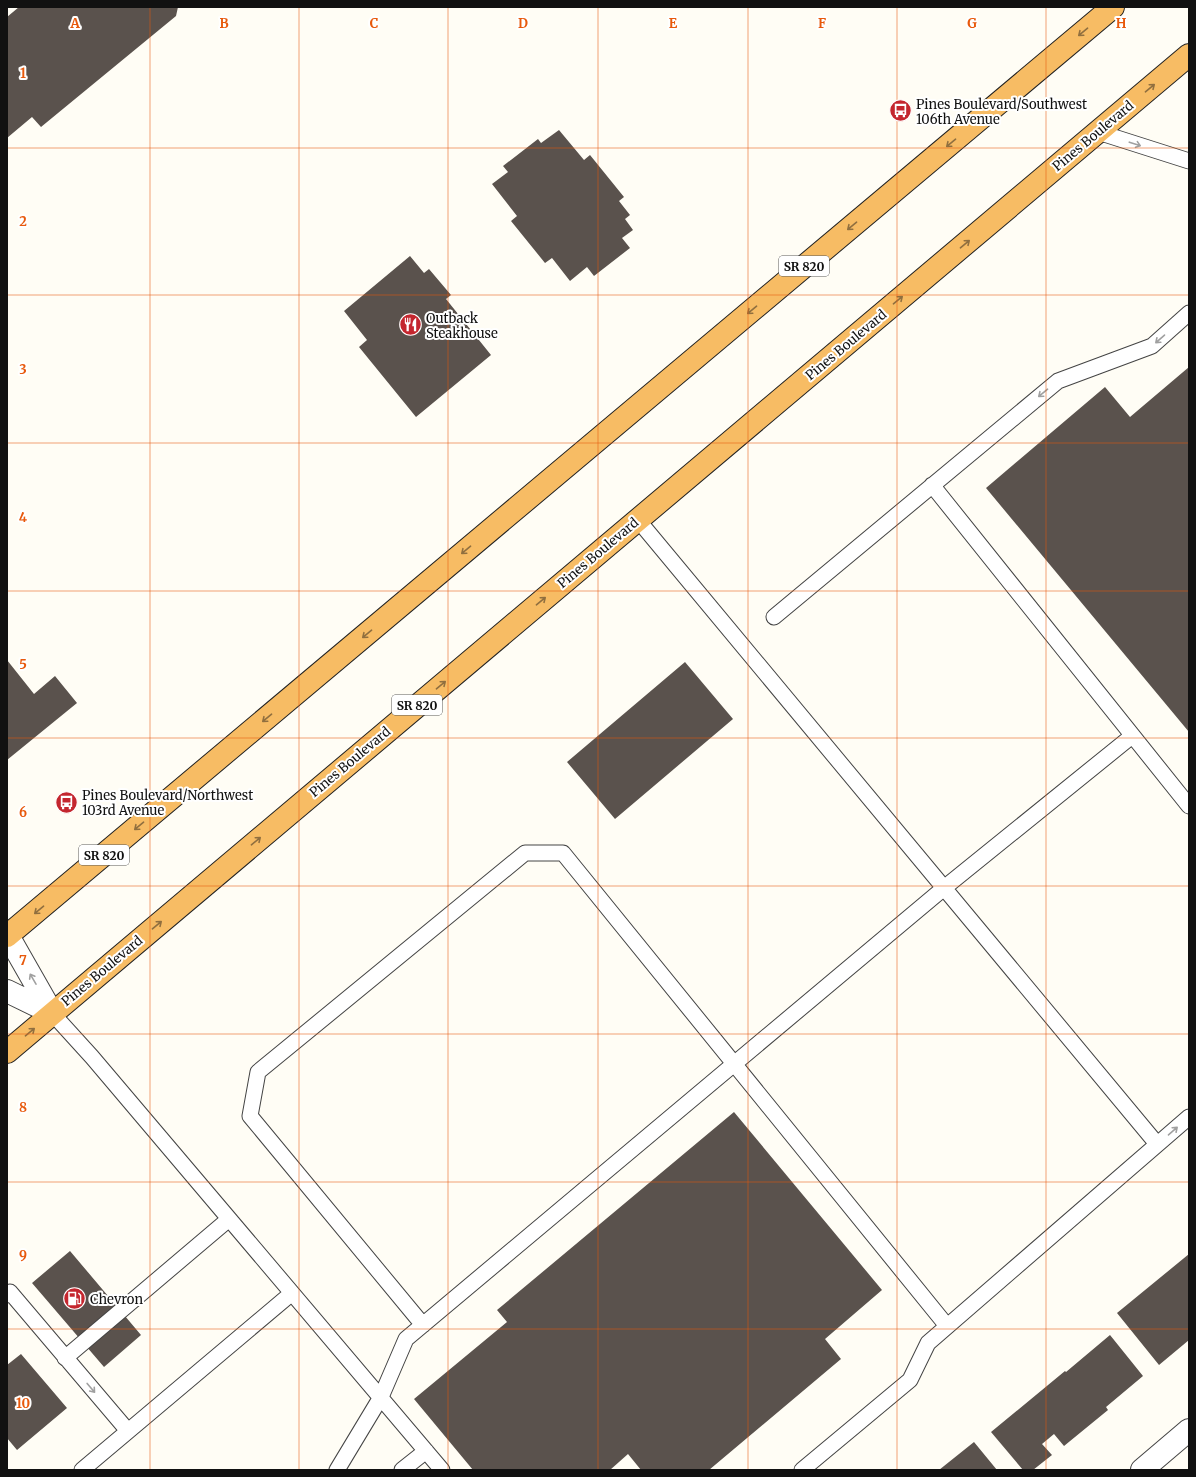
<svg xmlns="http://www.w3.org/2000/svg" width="1196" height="1477" font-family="Merriweather,serif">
<rect width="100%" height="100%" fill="#fffdf5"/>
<path fill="#5a524d" d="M 19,7 L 178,7 L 176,16 L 41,127 L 32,117 L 7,138 L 7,17 Z
M 559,130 L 584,160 L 590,155 L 624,197 L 619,201 L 630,215 L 625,219 L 633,230 L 622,238 L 630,248 L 594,276 L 587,267 L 570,281 L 552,258 L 545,263 L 511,221 L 517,216 L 492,184 L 508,172 L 503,166 L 538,139 L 541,143 Z
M 410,256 L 424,273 L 429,269 L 451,295 L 446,299 L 491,355 L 416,417 L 359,347 L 367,340 L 344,311 Z
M 1189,367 L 1189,732 L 986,488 L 1105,387 L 1130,417 Z
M 7,660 L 34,694 L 55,676 L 77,703 L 7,760 Z
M 685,662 L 733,719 L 615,819 L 567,762 Z
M 734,1112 L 882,1290 L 825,1339 L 841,1359 L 709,1470 L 641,1470 L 628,1454 L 610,1470 L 473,1470 L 414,1399 L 507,1322 L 497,1310 Z
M 70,1251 L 141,1335 L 104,1367 L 32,1283 Z
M 1189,1254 L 1189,1340 L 1159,1365 L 1117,1313 Z
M 1110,1335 L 1143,1376 L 1106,1407 L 1108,1410 L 1064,1446 L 1054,1434 L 1042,1444 L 1052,1455 L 1033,1470 L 1023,1470 L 991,1432 L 1065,1371 L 1066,1372 Z
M 21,1354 L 67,1408 L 17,1450 L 7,1438 L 7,1365 Z
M 974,1442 L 997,1470 L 939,1470 Z"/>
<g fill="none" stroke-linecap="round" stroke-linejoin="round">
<defs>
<path id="service" d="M 1098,132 L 1189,161
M 932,485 L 1189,806
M 638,520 L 1157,1144
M 774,617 L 1058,381 L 1152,346 L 1189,313
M 52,1013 L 92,1057 L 442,1470
M 7,1295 L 10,1292 L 128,1431
M 423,1325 L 250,1116 L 258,1072 L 525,853 L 563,853 L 947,1326
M 65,1358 L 229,1219
M 82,1470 L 292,1293
M 337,1470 L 381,1397 L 406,1339 L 944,888 L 1132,736
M 402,1470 L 426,1451
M 802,1470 L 910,1380 L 928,1343 L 1189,1117"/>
<path id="minor" d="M 7,934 L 52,1013
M 7,991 L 52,1013
M 1142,1470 L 1189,1430"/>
<path id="trunk" d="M 7,936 L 1113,7
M 7,1052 L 1189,55"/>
</defs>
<use href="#service" stroke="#444" stroke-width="17"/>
<use href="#minor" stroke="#444" stroke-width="24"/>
<use href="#trunk" stroke="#222" stroke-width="24"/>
<use href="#service" stroke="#fff" stroke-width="15"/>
<use href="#minor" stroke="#fff" stroke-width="22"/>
<use href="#trunk" stroke="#f7bc64" stroke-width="22"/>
</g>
<defs><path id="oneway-shaft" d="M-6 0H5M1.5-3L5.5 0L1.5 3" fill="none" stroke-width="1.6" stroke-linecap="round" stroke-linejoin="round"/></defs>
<g stroke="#906f3f">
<use href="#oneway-shaft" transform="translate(1083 32) rotate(140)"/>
<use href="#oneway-shaft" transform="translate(1150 88) rotate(-40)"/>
<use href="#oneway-shaft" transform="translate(951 143) rotate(140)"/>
<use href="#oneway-shaft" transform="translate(852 226) rotate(140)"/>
<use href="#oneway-shaft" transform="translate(965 244) rotate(-40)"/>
<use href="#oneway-shaft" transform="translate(898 300) rotate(-40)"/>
<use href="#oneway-shaft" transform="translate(752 310) rotate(140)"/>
<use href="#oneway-shaft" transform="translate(466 550) rotate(140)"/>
<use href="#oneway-shaft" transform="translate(541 601) rotate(-40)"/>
<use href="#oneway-shaft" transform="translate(367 634) rotate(140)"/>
<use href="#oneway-shaft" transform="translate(441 685) rotate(-40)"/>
<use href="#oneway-shaft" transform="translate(267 718) rotate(140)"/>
<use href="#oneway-shaft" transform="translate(139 826) rotate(140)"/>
<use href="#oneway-shaft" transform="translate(256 841) rotate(-40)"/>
<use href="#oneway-shaft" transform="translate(39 910) rotate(140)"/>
<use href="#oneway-shaft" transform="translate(157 925) rotate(-40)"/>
<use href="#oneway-shaft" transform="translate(30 1032) rotate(-40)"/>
</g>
<g stroke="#a0a0a0">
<use href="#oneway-shaft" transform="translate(1135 144) rotate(18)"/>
<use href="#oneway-shaft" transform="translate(1160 339) rotate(139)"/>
<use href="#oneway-shaft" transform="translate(1043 393) rotate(140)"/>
<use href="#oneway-shaft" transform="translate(33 979) rotate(-120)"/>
<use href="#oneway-shaft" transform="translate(1173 1131) rotate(-41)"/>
<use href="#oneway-shaft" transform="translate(91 1388) rotate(50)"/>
</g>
<path fill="none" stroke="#e8590c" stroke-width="1" stroke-opacity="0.55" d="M 150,7 L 150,1470M 299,7 L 299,1470M 448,7 L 448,1470M 598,7 L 598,1470M 748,7 L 748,1470M 897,7 L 897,1470M 1046,7 L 1046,1470M 7,148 L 1189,148M 7,295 L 1189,295M 7,443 L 1189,443M 7,591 L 1189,591M 7,738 L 1189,738M 7,886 L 1189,886M 7,1034 L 1189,1034M 7,1182 L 1189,1182M 7,1329 L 1189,1329"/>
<defs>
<symbol id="bus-disc" viewBox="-11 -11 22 22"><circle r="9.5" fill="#c4262e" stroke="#fff"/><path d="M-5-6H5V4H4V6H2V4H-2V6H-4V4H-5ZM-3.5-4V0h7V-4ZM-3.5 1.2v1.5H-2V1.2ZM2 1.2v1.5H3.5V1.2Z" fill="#fff"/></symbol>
<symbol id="restaurant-disc" viewBox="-11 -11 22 22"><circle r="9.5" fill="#c4262e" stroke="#fff"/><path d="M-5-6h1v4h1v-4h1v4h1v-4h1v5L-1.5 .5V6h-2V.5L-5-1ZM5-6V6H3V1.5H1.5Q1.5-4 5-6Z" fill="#fff"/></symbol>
<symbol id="fuel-disc" viewBox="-11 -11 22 22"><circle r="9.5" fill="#c4262e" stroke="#fff"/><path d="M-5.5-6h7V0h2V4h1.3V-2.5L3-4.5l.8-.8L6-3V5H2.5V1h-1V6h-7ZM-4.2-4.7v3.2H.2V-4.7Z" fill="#fff"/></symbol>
</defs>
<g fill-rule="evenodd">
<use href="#bus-disc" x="888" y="98" width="25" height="25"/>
<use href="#restaurant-disc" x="398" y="312" width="25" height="25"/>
<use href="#bus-disc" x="54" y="790" width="25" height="25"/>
<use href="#fuel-disc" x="62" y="1286" width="25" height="25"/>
</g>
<g text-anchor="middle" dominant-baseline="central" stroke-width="4" stroke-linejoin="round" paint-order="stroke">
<g fill="#fff" stroke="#585858" stroke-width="1">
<rect x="779" y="256" width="50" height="20" rx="3"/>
<rect x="392" y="695" width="50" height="20" rx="3"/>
<rect x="79" y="845" width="50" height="20" rx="3"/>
</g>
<g font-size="12" font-weight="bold" fill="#111">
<text x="804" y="266">SR 820</text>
<text x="417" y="705">SR 820</text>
<text x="104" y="855">SR 820</text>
</g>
<g font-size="13" fill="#111" stroke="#fff" text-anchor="start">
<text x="916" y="104">Pines Boulevard/Southwest<tspan x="916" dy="15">106th Avenue</tspan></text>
<text x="426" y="318">Outback<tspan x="426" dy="15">Steakhouse</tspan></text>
<text x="82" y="795">Pines Boulevard/Northwest<tspan x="82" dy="15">103rd Avenue</tspan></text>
<text x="90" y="1299">Chevron</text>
</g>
<g font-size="13" fill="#111" stroke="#fff">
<text transform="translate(1093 136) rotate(-40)">Pines Boulevard</text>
<text transform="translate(846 345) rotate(-40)">Pines Boulevard</text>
<text transform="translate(598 553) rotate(-40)">Pines Boulevard</text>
<text transform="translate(350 762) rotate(-40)">Pines Boulevard</text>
<text transform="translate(102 971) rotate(-40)">Pines Boulevard</text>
</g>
</g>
<g font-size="13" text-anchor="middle" font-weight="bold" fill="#e8590c" stroke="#fff" stroke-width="4" stroke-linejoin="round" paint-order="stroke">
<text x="75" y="28">A</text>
<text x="224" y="28">B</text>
<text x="374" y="28">C</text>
<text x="523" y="28">D</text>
<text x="673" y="28">E</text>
<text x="822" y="28">F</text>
<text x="972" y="28">G</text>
<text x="1121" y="28">H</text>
<text x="23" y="78">1</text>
<text x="23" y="226">2</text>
<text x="23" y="374">3</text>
<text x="23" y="522">4</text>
<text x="23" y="669">5</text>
<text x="23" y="817">6</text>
<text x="23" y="965">7</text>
<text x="23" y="1112">8</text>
<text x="23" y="1260">9</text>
<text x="23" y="1408">10</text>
</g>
<rect width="1196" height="1477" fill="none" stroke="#111111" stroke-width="16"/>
</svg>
